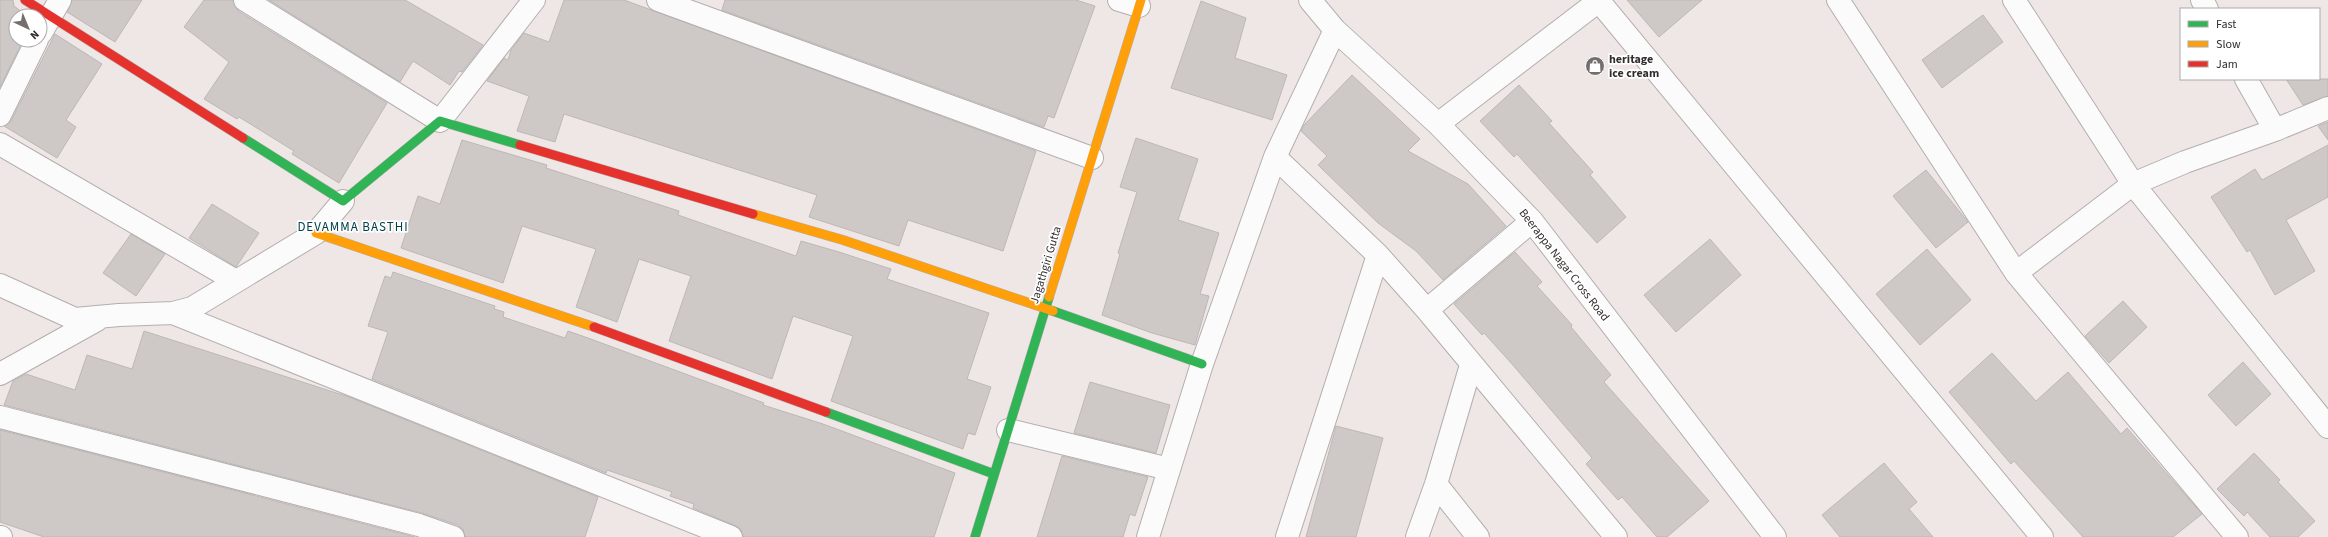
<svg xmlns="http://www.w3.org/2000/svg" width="2328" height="537" font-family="'Source Sans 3',sans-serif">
<rect width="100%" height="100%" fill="#eee7e5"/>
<path fill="#cec8c6" stroke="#bdb7b6" d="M 0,0 L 13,0 L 14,6 L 27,16 L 16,16 L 16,40 L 23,40 L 0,87 Z
M 72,0 L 142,0 L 115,42 L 67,12 Z
M 204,0 L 233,0 L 238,11 L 387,103 L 339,183 L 292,154 L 294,151 L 239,117 L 237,119 L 204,99 L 229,62 L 184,27 Z
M 269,0 L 405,0 L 483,45 L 462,72 L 459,71 L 450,85 L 413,61 L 400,82 Z
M 564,0 L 624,0 L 1036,151 L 1003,251 L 908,220 L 899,246 L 809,217 L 817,195 L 564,114 L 555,142 L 517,131 L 529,96 L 487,81 L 504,58 L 508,60 L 511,50 L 524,33 L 549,42 Z
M 725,0 L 1076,0 L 1095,6 L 1054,118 L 1048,116 L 1044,127 L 722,10 Z
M 1627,0 L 1702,0 L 1659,37 Z
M 1201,1 L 1246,18 L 1235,58 L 1287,75 L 1272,120 L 1171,88 Z
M 1983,15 L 2003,42 L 1942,88 L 1922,60 Z
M 55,34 L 102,64 L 66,120 L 76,127 L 57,158 L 4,126 L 11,121 Z
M 1352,75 L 1420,139 L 1408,151 L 1468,184 L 1506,226 L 1443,280 L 1416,251 L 1378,223 L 1318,165 L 1327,156 L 1301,131 L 1304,125 Z
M 2286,79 L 2328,79 L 2328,96 L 2303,105 Z
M 1519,85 L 1552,121 L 1549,123 L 1593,172 L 1590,175 L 1626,217 L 1597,243 L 1517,154 L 1514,157 L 1480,121 Z
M 2328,122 L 2328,140 L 2318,126 Z
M 1136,138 L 1198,159 L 1178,220 L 1219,233 L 1200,294 L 1209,296 L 1195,345 L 1152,333 L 1102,315 L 1120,254 L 1118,253 L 1137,192 L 1120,187 Z
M 462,140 L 547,165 L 546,168 L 679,211 L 678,215 L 796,256 L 801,241 L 839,252 L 891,269 L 887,279 L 989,313 L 967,379 L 991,387 L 975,435 L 968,433 L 963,449 L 831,401 L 853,336 L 793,316 L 772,379 L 669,341 L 691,276 L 639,259 L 617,322 L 576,307 L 596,249 L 522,226 L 503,283 L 401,248 L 418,196 L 440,204 Z
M 2328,145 L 2328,197 L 2286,220 L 2315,271 L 2275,295 L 2250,250 L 2247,252 L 2211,197 L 2255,169 L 2262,180 Z
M 1926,170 L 1968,222 L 1936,248 L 1893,196 Z
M 212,204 L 259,233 L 236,267 L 189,238 Z
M 131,234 L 165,254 L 136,296 L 103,273 Z
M 1710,239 L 1741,275 L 1676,332 L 1644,295 Z
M 1927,249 L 1971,300 L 1920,345 L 1876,294 Z
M 1515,252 L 1542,282 L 1537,286 L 1572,325 L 1571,327 L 1611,375 L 1604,382 L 1709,501 L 1667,537 L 1657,537 L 1622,497 L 1618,500 L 1586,464 L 1592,458 L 1512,364 L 1484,333 L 1482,335 L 1454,304 Z
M 393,272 L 495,306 L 494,309 L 504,312 L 503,317 L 565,338 L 568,331 L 588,338 L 764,403 L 763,405 L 823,424 L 955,473 L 934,537 L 743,537 L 741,530 L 736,526 L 693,508 L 694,504 L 670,496 L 672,492 L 607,470 L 606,473 L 372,379 L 388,332 L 368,326 L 385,276 L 391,278 Z
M 2123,301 L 2147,327 L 2109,363 L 2085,336 Z
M 144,331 L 349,397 L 598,497 L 585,537 L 465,537 L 463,529 L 458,525 L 422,513 L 4,405 L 13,381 L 26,374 L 75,390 L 87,355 L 132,369 Z
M 1992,353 L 2036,401 L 2068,372 L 2121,434 L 2127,428 L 2202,514 L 2173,537 L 2083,537 L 2014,461 L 2011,464 L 1949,392 Z
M 2243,362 L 2271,394 L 2236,426 L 2208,395 Z
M 1090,382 L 1170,405 L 1156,453 L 1074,433 Z
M 1336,426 L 1383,438 L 1356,537 L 1306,537 Z
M 0,430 L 415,537 L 44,537 L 0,522 Z
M 2254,453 L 2280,480 L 2278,482 L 2315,521 L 2298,537 L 2270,537 L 2247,512 L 2244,516 L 2217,489 Z
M 1062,456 L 1148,477 L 1135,516 L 1130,514 L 1123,537 L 1037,537 Z
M 1884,463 L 1917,502 L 1909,509 L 1933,537 L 1840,537 L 1822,515 Z"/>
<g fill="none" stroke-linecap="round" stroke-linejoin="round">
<defs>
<path id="street" d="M 245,0 L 440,121 L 534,0
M 658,0 L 1092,158
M 1119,0 L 1139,6
M 1310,0 L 1335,30 L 1438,124 L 1532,221 L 1775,537
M 1598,0 L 2042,537
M 1838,0 L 2016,273 L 2237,537
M 2014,0 L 2133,184 L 2328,427
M 2202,0 L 2207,9
M 41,33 L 60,0
M 2246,79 L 2275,130
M 0,115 L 37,40
M 1438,124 L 1600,0
M 0,144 L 236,281
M 1275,157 L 1378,255 L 1287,537
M 1378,255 L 1427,310 L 1616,537
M 2016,273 L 2133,184 L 2185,162 L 2275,130 L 2328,108
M 0,285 L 75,319 L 119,315 L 173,313 L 192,308 L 316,233 L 343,201
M 1427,310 L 1532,221
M 173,313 L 731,537
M 0,374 L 97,320
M 0,417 L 419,525 L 453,537
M 1008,430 L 1169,469
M 1436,484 L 1478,537
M 0,537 L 1,537
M 1148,537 L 1202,364 L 1275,157 L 1335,30
M 1417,537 L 1436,484 L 1471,365"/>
<path id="fast" d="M 243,138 L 343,201 L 440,121 L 520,145
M 1053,311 L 1202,364
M 826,412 L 994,474
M 975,537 L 1049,297"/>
<path id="slow" d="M 753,214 L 843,240 L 1053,311
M 316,233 L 594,327
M 1049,297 L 1141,0"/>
<path id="jam" d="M 25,0 L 243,138
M 520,145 L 753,214
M 594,327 L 826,412"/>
</defs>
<use href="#street" stroke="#b4aead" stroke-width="24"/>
<use href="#fast" stroke="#b4aead" stroke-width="10"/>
<use href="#slow" stroke="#b4aead" stroke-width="10"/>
<use href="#jam" stroke="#b4aead" stroke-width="10"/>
<use href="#street" stroke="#fcfbfb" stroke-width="22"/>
<use href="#fast" stroke="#30b455" stroke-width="9"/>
<use href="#slow" stroke="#ff9f0a" stroke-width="9"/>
<use href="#jam" stroke="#e5322d" stroke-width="9"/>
</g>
<defs>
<symbol id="shop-disc" viewBox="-11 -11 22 22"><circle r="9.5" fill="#746e6d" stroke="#fff"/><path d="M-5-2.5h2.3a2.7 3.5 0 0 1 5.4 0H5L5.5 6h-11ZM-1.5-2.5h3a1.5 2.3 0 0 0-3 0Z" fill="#fff"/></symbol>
</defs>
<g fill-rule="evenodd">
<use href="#shop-disc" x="1584" y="55" width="22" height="22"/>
</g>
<g text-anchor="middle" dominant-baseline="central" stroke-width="3.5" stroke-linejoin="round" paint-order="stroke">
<g font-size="12" font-weight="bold" fill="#322d2c" stroke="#fff" text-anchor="start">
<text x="1609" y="59">heritage<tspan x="1609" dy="14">ice cream</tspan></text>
</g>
<g font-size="12" fill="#322d2c" stroke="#fff">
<text transform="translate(1046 265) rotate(-73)">Jagathgiri Gutta</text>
<text transform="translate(1564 265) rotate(52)">Beerappa Nagar Cross Road</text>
</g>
<g font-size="13" letter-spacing="1" fill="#01404c" stroke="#fff">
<text x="353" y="227">DEVAMMA BASTHI</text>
</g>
</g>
<rect x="2180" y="8" width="140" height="72" fill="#ffffff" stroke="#adabab"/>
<rect x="2188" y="21" width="20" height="6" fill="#30b455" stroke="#adabab"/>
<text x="2216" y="28" font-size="12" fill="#322d2c">Fast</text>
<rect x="2188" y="41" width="20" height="6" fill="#ff9f0a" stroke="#adabab"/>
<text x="2216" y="48" font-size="12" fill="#322d2c">Slow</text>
<rect x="2188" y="61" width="20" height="6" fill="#e5322d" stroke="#adabab"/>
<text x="2216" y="68" font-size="12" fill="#322d2c">Jam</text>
<g transform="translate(28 28) rotate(136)"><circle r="19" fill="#ffffff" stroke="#adabab"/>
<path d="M0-3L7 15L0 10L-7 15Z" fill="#746e6d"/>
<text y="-6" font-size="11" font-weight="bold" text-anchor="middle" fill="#322d2c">N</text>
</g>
</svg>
